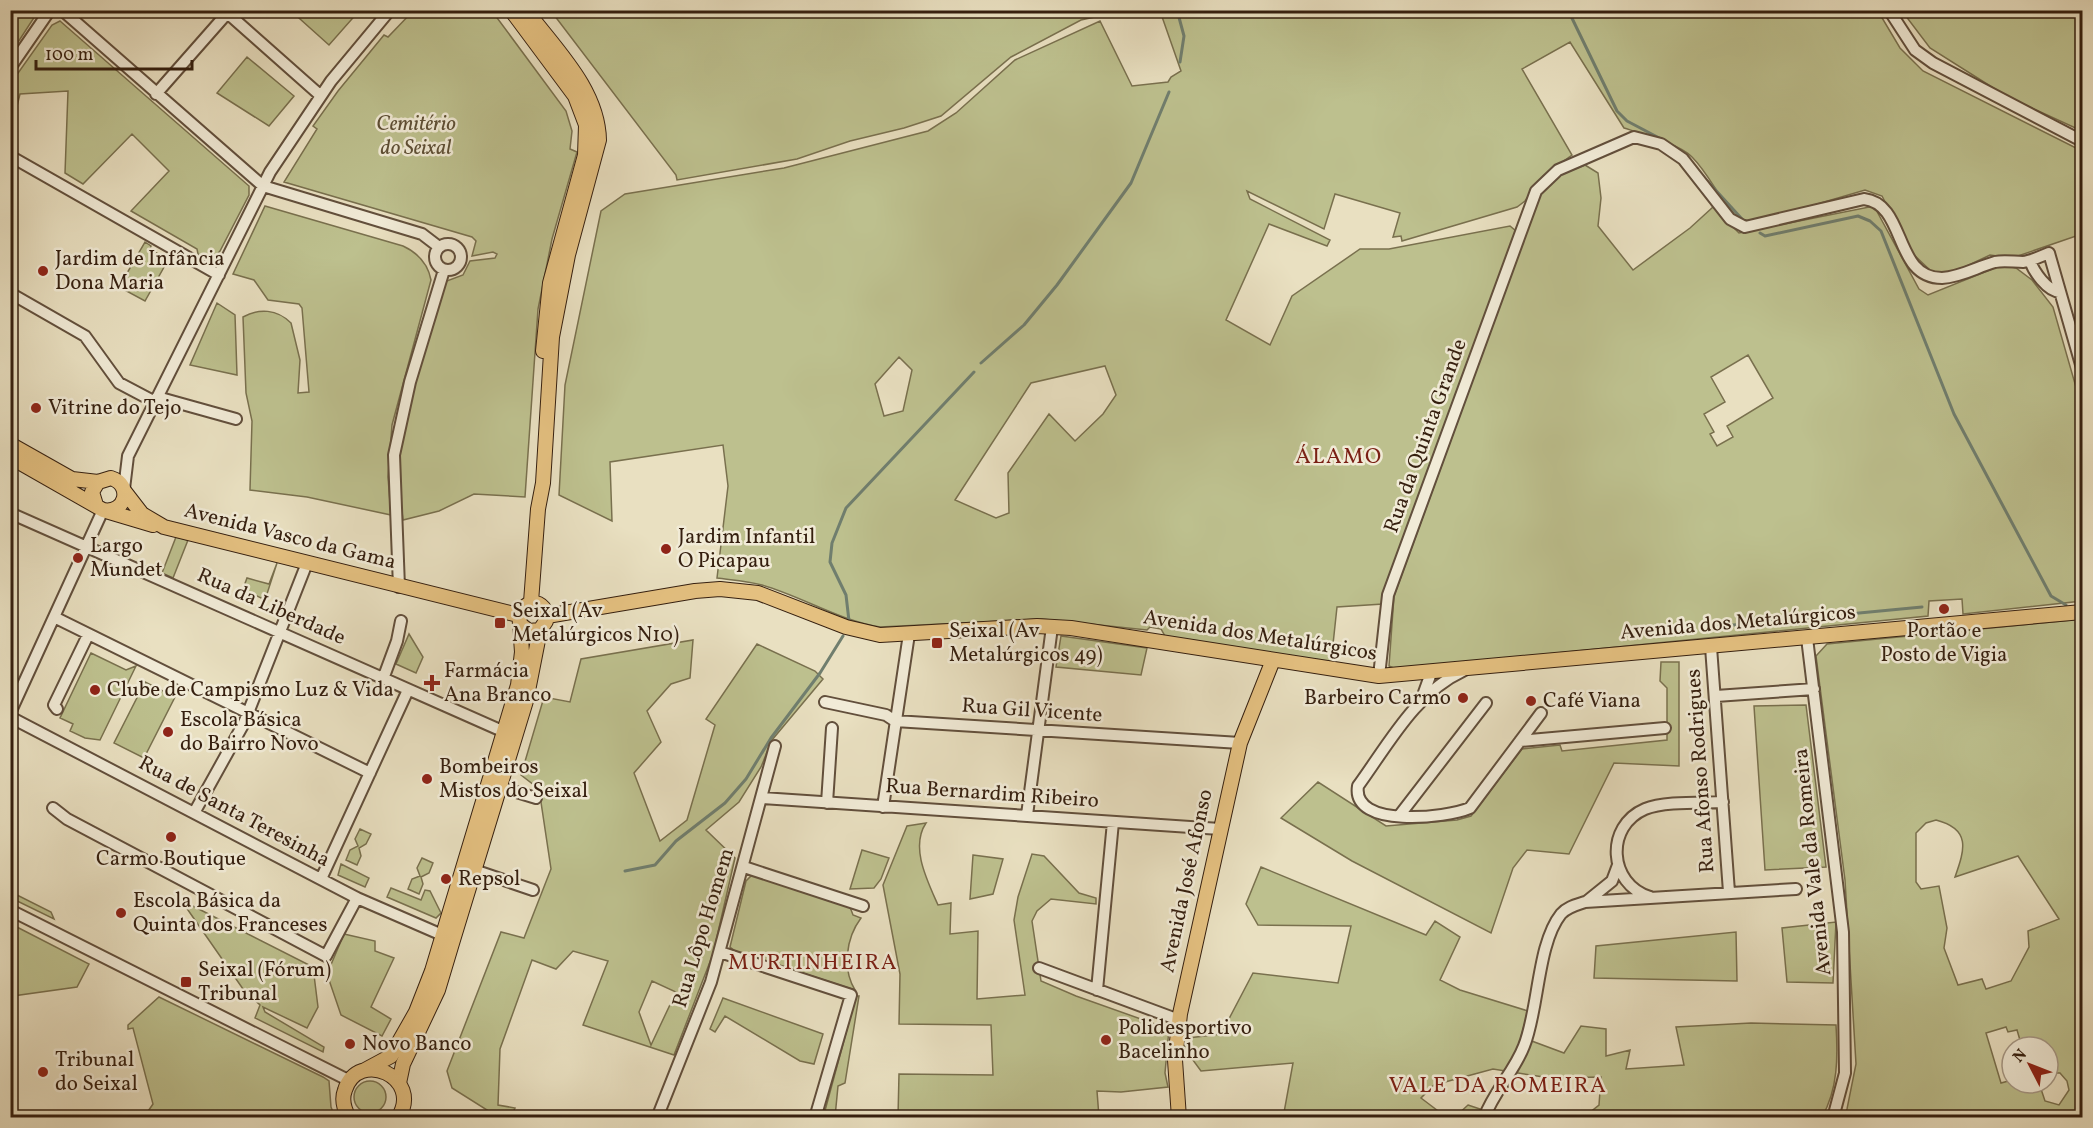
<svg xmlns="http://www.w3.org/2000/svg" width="2093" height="1128" font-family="Vollkorn,serif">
<rect width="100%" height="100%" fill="#e9e0c1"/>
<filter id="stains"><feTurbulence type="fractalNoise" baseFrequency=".00333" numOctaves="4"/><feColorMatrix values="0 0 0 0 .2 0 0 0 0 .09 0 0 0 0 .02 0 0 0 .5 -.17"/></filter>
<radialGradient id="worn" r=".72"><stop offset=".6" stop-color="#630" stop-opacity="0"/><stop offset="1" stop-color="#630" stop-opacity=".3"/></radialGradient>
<path fill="#bdc08e" stroke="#79704e" stroke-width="1.5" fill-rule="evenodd" d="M 11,10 L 37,11 L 37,13 L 11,53 Z
M 290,10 L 359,10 L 359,11 L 329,45 Z
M 413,11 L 492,11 L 566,111 L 572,131 L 570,149 L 577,152 L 552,239 L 538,309 L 525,497 L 474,494 L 439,511 L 403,520 L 397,469 L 400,433 L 444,282 L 463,275 L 470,261 L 495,258 L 497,254 L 493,252 L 472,256 L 476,241 L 472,237 L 284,182 L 317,129 L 313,126 L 338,91 L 384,35 L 388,37 Z
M 551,11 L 1122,11 L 1081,20 L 1011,57 L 941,116 L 904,128 L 850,141 L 797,159 L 677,180 L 676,175 Z
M 1160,11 L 1878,11 L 1900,48 L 1923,71 L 2082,151 L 2082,234 L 2012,258 L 1990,255 L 1952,273 L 1933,273 L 1912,253 L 1882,196 L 1865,190 L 1759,221 L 1740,220 C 1720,202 1711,176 1692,157 C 1679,144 1643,134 1624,128 L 1570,42 L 1522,69 L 1572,155 L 1543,176 L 1525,201 L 1517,207 L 1402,241 L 1401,236 L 1393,237 L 1400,213 L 1335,194 L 1324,229 L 1247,191 L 1250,199 L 1330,240 L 1327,246 L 1269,224 L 1226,320 L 1270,345 L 1292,296 L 1360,249 L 1389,249 L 1510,226 L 1516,231 L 1383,604 L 1337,607 L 1331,663 L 1165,636 L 1161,629 L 1150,627 L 1147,630 L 1042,619 L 880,627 C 838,620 803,597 762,585 C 748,581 732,580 717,578 L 728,486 L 723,445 L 610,462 L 612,521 L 559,495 L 565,385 L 601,211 L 625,194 L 784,168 L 928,131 L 956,113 L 1015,60 L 1100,21 L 1132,86 L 1168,82 L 1171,77 L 1181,71 ZM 899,357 L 912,370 L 903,411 L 884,416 L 875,384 ZM 1105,366 L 1116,395 L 1103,414 L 1075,441 L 1049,414 L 1008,473 L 1009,513 L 996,518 L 955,500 L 1031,383 Z
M 1902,11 L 2082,11 L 2082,131 L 2006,96 L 1930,48 Z
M 60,21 L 249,186 L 249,195 L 220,251 L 214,258 L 206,258 L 198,254 L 197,249 L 131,211 L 169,171 L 132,134 L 83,184 L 65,173 L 68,91 L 20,94 L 11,130 L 11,83 L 52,25 Z
M 247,57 L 294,96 L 269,126 L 217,93 Z
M 1585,165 L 1598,173 L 1601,198 L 1598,226 L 1633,270 L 1690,228 L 1713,207 L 1739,233 L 1874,206 L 1919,289 L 1928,295 L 2002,265 L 2016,268 L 2032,280 L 2053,307 L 2082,408 L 2082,601 L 1963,614 L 1962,599 L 1929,601 L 1928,616 L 1415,667 L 1396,669 L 1389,666 L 1394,596 L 1542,190 L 1557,176 ZM 1748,355 L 1773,398 L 1727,426 L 1733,437 L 1717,446 L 1710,434 L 1714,432 L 1704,414 L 1725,402 L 1711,377 Z
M 265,206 L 403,246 C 418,253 428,264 431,280 L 392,425 L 388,477 L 391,515 L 307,497 L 250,490 L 252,421 L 246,393 L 243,317 C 259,308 277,309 291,323 L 300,360 L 298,393 L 309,392 L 302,308 L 299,304 L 268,300 L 254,280 L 233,274 Z
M 145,242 L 151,246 L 150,249 L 168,260 L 145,301 L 119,287 Z
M 217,303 L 235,315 L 237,375 L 190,365 Z
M 176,537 L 188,540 L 173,578 L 162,573 Z
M 277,563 L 265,600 L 243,589 L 247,578 L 269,584 Z
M 2082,619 L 2082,1117 L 1843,1117 L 1847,1109 L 1856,1064 L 1845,880 L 1816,656 L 1827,644 ZM 1936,820 C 1971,829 1965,849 1955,877 L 2018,856 L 2059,919 L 2028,931 L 2029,947 L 2011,981 L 1986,989 L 1982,979 L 1958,985 L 1944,948 L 1947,928 L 1939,886 L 1921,889 L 1916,882 L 1916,833 L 1926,823 ZM 2006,1027 L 2008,1032 L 2017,1030 L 2022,1047 L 2048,1047 L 2048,1076 L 2052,1073 L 2060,1073 L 2067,1081 L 2069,1090 L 2059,1105 L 2045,1101 L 2041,1089 L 2043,1083 L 2012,1083 L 2012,1080 L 2001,1083 L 1986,1033 Z
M 409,634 L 423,657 L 416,673 L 396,664 Z
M 1061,636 L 1147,648 L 1141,675 L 1056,667 Z
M 693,640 L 690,678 L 671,684 L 647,711 L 661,742 L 634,773 L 660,841 L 687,820 L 715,725 L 706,719 L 757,644 L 815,671 L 823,679 L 772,740 L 761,767 L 739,802 L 706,830 L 735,858 L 713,954 L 674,1055 L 583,1025 L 608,961 L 573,951 L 556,969 L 532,960 L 500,1049 L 498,1105 L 515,1108 L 511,1117 L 498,1117 L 452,1088 L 447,1071 L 501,932 L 524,938 L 551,869 L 539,789 L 521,775 L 544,697 L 570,702 L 581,659 ZM 652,981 L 676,992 L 651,1045 L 639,1012 Z
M 91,653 L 126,670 L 136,666 L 100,740 L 85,738 L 70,731 L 73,724 L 60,718 Z
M 1661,662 L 1679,662 L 1679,766 L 1614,763 L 1569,854 L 1527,850 L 1513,868 L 1491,933 L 1352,861 L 1281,818 L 1318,782 L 1386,826 L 1457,820 L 1471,816 L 1522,749 L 1560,745 L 1562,751 L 1667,740 L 1667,688 L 1660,681 Z
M 145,682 L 175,697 L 144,758 L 114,743 Z
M 1806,705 L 1826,867 L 1765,870 L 1754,706 Z
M 926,823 C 910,847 927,880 938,905 L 951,903 L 950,934 L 978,931 L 977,999 L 1025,995 L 1014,920 L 1018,897 L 1032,854 L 1044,856 L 1079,893 L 1096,898 L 1096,904 L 1051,899 L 1037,911 L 1032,921 L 1041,981 L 1076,996 L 1169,1029 L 1165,1073 L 1168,1087 L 1121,1092 L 1097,1091 L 1099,1117 L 898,1117 L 899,1074 L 993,1075 L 991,1025 L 899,1024 L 900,974 L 883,885 L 907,826 Z
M 360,829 L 371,834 L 366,844 L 359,848 L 361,856 L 357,865 L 346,860 L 350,850 L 358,846 L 355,839 Z
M 862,850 L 889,858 L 881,879 L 874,888 L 850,889 Z
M 973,855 L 1003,859 L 993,894 L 970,899 Z
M 422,858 L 433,863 L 429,873 L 421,877 L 423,884 L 419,894 L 408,889 L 412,879 L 420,876 L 417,868 Z
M 341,864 L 369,878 L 365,887 L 338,875 Z
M 1261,867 L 1426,935 L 1435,921 L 1460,937 L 1440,980 L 1460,990 L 1528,1011 L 1521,1037 L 1564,1053 L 1581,1026 L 1606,1029 L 1606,1056 L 1630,1050 L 1626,1069 L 1684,1065 L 1676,1027 L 1751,1023 L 1836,1025 C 1838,1057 1838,1089 1822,1117 L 1584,1117 L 1599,1105 L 1601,1077 L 1550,1078 L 1493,1069 L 1434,1085 L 1421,1098 L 1446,1117 L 1283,1118 L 1293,1063 L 1201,1071 L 1184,1048 L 1188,1038 L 1221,1034 L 1253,973 L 1338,983 L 1351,926 L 1258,925 L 1246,904 Z
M 756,875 L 850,907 L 853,915 L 861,918 C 846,938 842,969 855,990 L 735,951 L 730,947 L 746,881 L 751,876 Z
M 391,888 L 421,900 L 425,890 L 430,891 L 441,913 L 436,918 L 387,897 Z
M 11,892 L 51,912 L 54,919 L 11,898 Z
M 181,900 L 313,967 L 318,1007 L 307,1028 L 263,1007 L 265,1012 L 324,1047 L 323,1052 L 255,1018 L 260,1005 L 243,989 Z
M 1836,922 L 1833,983 L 1787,982 L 1782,928 Z
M 11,924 L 89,964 L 77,987 L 13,996 L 11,1003 Z
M 1736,932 L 1737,981 L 1594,978 L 1596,946 Z
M 344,934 L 375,941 L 375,951 L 394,958 L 371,1007 L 391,1019 L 382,1036 L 341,1015 L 327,974 Z
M 856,996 L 859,996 L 845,1083 L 838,1086 L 835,1117 L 823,1118 Z
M 159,997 L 323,1077 L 329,1081 L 331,1107 L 335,1117 L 144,1117 L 153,1104 L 133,1028 L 128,1029 L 128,1025 Z
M 723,998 L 823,1034 L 814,1064 L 800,1061 L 725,1016 L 715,1032 L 710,1029 Z
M354 1097a16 16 0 1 1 32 0a16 16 0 1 1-32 0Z
M 1468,1105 L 1480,1109 L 1478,1117 L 1455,1117 Z"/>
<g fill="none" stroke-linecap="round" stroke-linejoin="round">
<path stroke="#707e6e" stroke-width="3" d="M 1177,10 L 1184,36 L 1180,62
M 1568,10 L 1617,111 L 1627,121 L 1663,140
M 1699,172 L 1742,219
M 1760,233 L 1765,236 L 1858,216 L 1870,221 L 1881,231 L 1954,414 L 2051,596 L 2066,605
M 981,363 L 1024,325 L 1057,285 L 1131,183 L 1169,92
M 849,621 L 846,595 L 830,562 L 832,543 L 846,508 L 974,372
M 1702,628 L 1922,607
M 625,871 L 655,865 L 676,841 L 725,803 L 746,779 L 771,738 L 820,673 L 843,636"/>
<defs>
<path id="minor" d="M 62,10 L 263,186 L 422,234 L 439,247
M 224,10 L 321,96
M 1889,10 L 1915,50 L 1933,63 L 2082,141
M 10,68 L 50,10
M 156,94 L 230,10
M 10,156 L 219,275
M435 257a13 13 0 1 1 26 0a13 13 0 1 1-26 0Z
M 2030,261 C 2034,272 2047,291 2060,292
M 10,293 L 85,336 L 119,383 L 155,402
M 157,397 L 236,419
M 124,489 L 128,456 L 270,172 L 331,81 L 390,10
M 10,513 L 509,734
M 399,587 L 394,455 L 410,382 L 444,270
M 54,617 L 370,773
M 1807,638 L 1843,932 L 1845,1073 L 1833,1118
M 1711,647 L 1729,892
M 1463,671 C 1415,693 1388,745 1358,786 C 1351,829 1447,818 1470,808 L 1541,713
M 1379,676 L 1388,595 L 1536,191 L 1558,170 L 1634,137 L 1661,144 L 1683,159 L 1730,219 L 1745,227 L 1864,199 C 1907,204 1893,278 1942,278 C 1961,277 1977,267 1995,262 C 2004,260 2014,262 2023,262 C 2032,261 2041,256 2049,253 L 2082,368
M 383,679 L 397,641 L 401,621
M 1716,696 L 1814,689
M 1422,698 L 1431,673
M 825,702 L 886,715 L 895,721 L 1240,743
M 57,709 L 54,705 L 88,635
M 10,713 L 103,510
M 10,717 L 357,898 L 449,938
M 1520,741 L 1665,728
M 493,785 L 536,798
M 762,798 L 1220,829
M 827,803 L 832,728
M 883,807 L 909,634
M 53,808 L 67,819 L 326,956 L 357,898
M 194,813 L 244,723 L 307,563
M 1027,815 L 1052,627
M 1399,816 L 1486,703
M 744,867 L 863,906
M 468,868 L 533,890
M 321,879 L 408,690
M 1650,897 C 1608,884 1605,826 1645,809 C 1664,801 1702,803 1723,802
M 1586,902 L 1612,881 L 1618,865
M 10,910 L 350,1081
M 720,952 L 851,995 L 815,1118
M 1039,968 L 1179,1020
M 1097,990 L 1113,822
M 657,1118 L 711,982 L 775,746
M 1484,1118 C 1494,1091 1514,1072 1524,1046 C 1539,1009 1537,944 1561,914 C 1567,907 1576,905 1585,902 L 1796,889"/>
<path id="major" d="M 511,10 L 575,96 L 586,125 L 585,155 L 550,283 L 543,351
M 526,10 C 555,49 598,89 599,140 L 568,255 L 552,337 L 543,483 L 538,509 L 531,602
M 10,444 L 72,479 L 98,482
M 10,457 L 103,510 C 126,514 133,485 111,478 L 98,482 L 92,492 L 96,505
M 125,492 L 142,514 L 164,527 L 518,615
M 106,511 L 153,525
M 547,616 L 695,591 L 720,589 L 758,593 L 846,627 L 880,635 L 1037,626 L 1071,628 L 1379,676 L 2082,612
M 365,1070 L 391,1056 L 416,1012 L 432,971 L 518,685 L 522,652 L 519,611 L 531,602 C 542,603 548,610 546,621 L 540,630 L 529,631 L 521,625
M 399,1083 L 403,1064 L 438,990 L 453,940 L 526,701 L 540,630
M 349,1118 C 344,1109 341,1100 345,1090 C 358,1048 424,1077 398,1118
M 1179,1118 L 1175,1060 L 1180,1014 L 1240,743 L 1273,660"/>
</defs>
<use href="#minor" stroke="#624f3c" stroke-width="14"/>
<use href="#major" stroke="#351f0f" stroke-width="16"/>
<use href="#minor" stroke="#f1ebd7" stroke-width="10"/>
<use href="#major" stroke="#e4c080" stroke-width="14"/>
</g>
<g fill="#8f2418" stroke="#f1ebd7" stroke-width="2">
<circle cx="43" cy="271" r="6"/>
<circle cx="36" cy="408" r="6"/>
<circle cx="666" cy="549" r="6"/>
<circle cx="78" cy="558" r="6"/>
<circle cx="1944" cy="609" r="6"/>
<rect x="494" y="617" width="12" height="12" rx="3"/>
<rect x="931" y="637" width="12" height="12" rx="3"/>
<path d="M429 674h6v6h6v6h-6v6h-6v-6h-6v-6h6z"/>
<circle cx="95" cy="690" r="6"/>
<circle cx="1463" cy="698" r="6"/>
<circle cx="1531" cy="701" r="6"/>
<circle cx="168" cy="732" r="6"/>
<circle cx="427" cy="779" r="6"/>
<circle cx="171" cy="837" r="6"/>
<circle cx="446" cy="879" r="6"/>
<circle cx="121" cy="913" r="6"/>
<rect x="180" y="976" width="12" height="12" rx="3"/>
<circle cx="1106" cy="1040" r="6"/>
<circle cx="350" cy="1044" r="6"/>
<circle cx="43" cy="1072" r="6"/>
</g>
<g text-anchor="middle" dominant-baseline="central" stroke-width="5" stroke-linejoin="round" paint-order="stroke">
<g font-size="21" font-style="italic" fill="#5e4f35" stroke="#f1ebd7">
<text x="416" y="124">Cemitério<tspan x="416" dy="24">do Seixal</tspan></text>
</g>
<g font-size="21" fill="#351f0f" stroke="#f1ebd7" text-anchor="start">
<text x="55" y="259">Jardim de Infância<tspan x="55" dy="24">Dona Maria</tspan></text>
<text x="48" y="408">Vitrine do Tejo</text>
<text x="678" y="537">Jardim Infantil<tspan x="678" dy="24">O Picapau</tspan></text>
<text x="90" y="546">Largo<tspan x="90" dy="24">Mundet</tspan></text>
<text x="512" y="611">Seixal (Av<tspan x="512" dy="24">Metalúrgicos N10)</tspan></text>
<text x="949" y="631">Seixal (Av<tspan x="949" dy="24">Metalúrgicos 49)</tspan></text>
<text x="1944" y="631" text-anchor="middle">Portão e<tspan x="1944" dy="24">Posto de Vigia</tspan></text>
<text x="444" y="671">Farmácia<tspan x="444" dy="24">Ana Branco</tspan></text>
<text x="107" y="690">Clube de Campismo Luz &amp; Vida</text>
<text x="1451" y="698" text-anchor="end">Barbeiro Carmo</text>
<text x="1543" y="701">Café Viana</text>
<text x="180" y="720">Escola Básica<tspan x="180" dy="24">do Bairro Novo</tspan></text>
<text x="439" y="767">Bombeiros<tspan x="439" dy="24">Mistos do Seixal</tspan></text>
<text x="171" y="859" text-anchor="middle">Carmo Boutique</text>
<text x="458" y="879">Repsol</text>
<text x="133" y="901">Escola Básica da<tspan x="133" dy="24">Quinta dos Franceses</tspan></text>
<text x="198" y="970">Seixal (Fórum)<tspan x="198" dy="24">Tribunal</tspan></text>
<text x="1118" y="1028">Polidesportivo<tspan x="1118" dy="24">Bacelinho</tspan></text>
<text x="362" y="1044">Novo Banco</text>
<text x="55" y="1060">Tribunal<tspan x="55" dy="24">do Seixal</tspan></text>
</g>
<g font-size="21" fill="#351f0f" stroke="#f1ebd7">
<text transform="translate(1426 436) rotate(-70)">Rua da Quinta Grande</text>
<text transform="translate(290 537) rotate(14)">Avenida Vasco da Gama</text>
<text transform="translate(271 607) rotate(24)">Rua da Liberdade</text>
<text transform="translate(1738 623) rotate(-5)">Avenida dos Metalúrgicos</text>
<text transform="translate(1260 636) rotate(9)">Avenida dos Metalúrgicos</text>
<text transform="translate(1032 711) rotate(4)">Rua Gil Vicente</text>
<text transform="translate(1701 771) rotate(-94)">Rua Afonso Rodrigues</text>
<text transform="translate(992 794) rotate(4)">Rua Bernardim Ribeiro</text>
<text transform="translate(234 812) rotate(28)">Rua de Santa Teresinha</text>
<text transform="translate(1813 862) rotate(-96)">Avenida Vale da Romeira</text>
<text transform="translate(1187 881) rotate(-78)">Avenida José Afonso</text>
<text transform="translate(704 928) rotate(-73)">Rua Lôpo Homem</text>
</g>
<g font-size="22" letter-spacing="1.5" fill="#7a1f14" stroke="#f1ebd7">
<text x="1339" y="457">ÁLAMO</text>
<text x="813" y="963">MURTINHEIRA</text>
<text x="1498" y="1086">VALE DA ROMEIRA</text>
</g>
</g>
<rect width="2093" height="1128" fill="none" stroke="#e9e0c1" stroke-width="36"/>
<rect x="12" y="12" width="2069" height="1104" fill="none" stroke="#351f0f" stroke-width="3"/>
<rect x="18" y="18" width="2057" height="1092" fill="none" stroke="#351f0f" stroke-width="1.5"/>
<g transform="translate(2030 1065) rotate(312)"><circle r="28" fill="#f1ebd7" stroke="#a69987" stroke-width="1.5"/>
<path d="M0-4.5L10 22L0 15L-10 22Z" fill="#8f2418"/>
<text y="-9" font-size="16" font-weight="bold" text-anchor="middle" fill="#351f0f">N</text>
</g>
<path d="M36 60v9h156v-9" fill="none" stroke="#351f0f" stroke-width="3"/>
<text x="45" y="60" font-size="18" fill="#351f0f" stroke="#f1ebd7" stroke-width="4.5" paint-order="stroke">100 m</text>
<rect width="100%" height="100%" filter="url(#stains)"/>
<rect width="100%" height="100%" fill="url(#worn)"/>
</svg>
